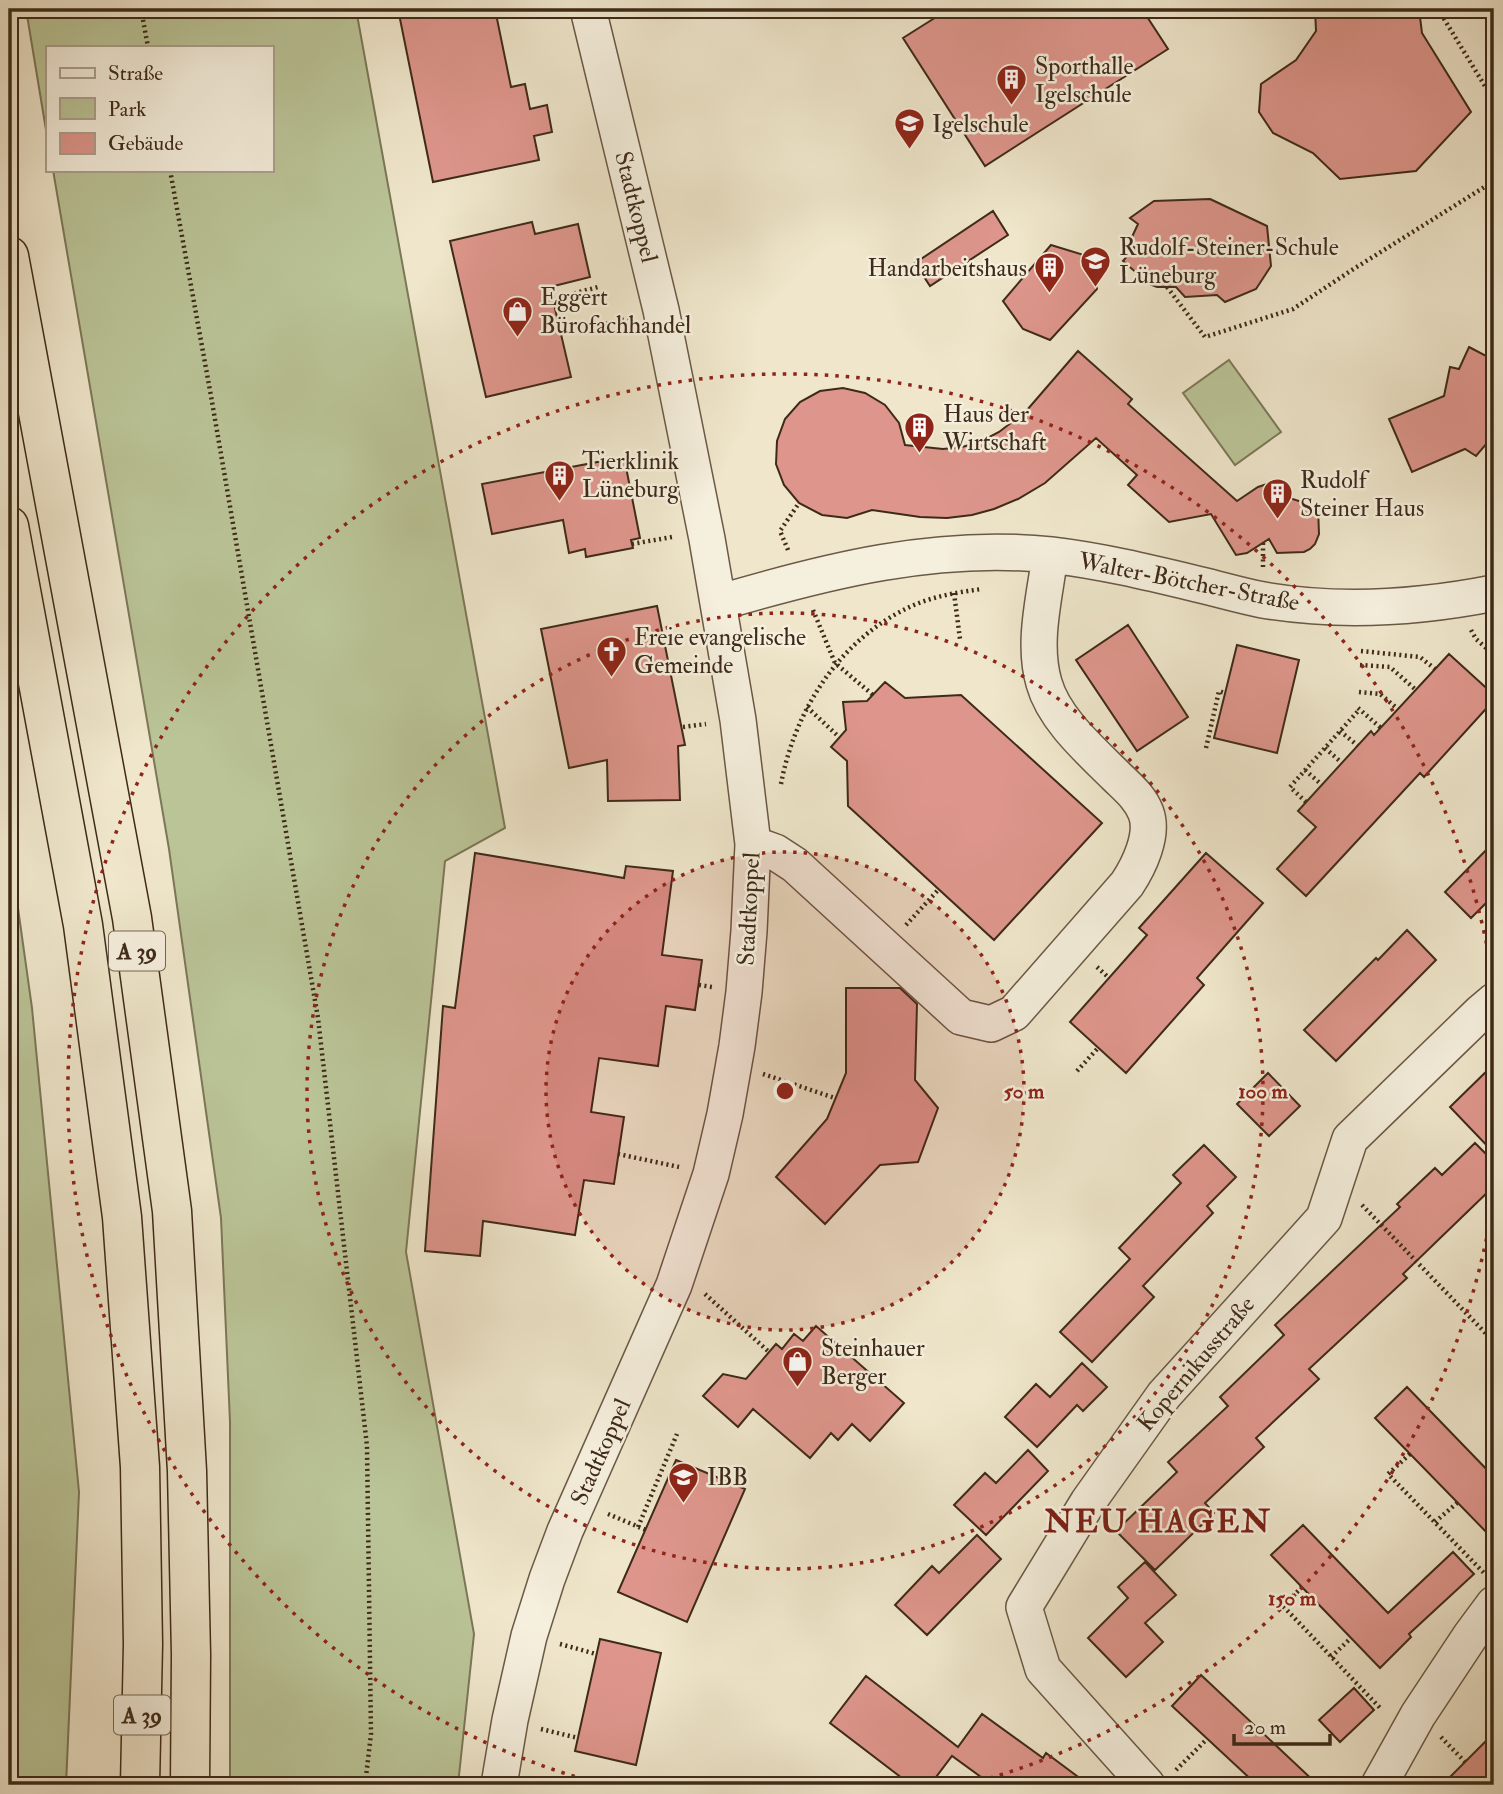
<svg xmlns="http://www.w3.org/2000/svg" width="1503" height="1794" font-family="'IM FELL Double Pica',serif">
<rect width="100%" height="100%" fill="#efe6cb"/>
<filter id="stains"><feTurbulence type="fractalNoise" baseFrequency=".00286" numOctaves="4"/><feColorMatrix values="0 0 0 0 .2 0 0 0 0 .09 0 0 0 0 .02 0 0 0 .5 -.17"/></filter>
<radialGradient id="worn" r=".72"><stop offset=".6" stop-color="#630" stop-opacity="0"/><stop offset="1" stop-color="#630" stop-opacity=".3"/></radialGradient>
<path fill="#bac497" stroke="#7c7758" stroke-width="2" d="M 26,9 L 356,9 L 505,828 L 445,861 L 406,1252 L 474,1634 L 458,1785 L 230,1785 L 230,1422 L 221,1218 L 169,849 L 53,170 L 271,170 L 271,47 L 47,47 L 47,136 Z
M 1229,360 L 1281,432 L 1235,465 L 1183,393 Z
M 9,844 L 32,1008 L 79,1492 L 66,1785 L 9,1785 Z"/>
<path fill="#de968c" stroke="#3e2a19" stroke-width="2" d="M 398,9 L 495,9 L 511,87 L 525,84 L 530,109 L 547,105 L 552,132 L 534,136 L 539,160 L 433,182 Z
M 949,9 L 1142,9 L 1168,49 L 985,166 L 903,38 Z
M 1315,9 L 1419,9 L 1422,33 L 1471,112 L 1416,171 L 1340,179 L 1313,153 L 1273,133 L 1259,112 L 1261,84 L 1296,60 L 1316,31 Z
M 1210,199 L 1267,226 L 1271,266 L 1256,289 L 1225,302 L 1217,295 L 1185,297 L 1176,287 L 1157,287 L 1149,284 L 1123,261 L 1134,248 L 1132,237 L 1138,224 L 1130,218 L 1154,201 Z
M 993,211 L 1008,235 L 930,286 L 915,263 Z
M 532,222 L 535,234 L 578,224 L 590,277 L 550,287 L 571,377 L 486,397 L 450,241 Z
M 1051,245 L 1087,256 L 1097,289 L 1050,340 L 1023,329 L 1003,301 Z
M 1469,347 L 1494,360 L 1494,435 L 1476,456 L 1465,449 L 1412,472 L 1389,419 L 1444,396 L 1450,367 L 1459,369 Z
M 1078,351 L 1132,399 L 1128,404 L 1237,501 L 1258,487 L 1267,484 L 1281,484 L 1286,497 L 1318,507 L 1319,534 L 1315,544 L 1310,549 L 1304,552 L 1277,553 L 1269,539 L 1247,553 L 1236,555 L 1211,514 L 1169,522 L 1128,485 L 1137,475 L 1096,438 L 1045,483 L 1018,499 L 994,509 L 972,515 L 947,518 L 920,517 L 872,510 L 847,518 L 822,515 L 799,503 L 784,485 L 776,464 L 777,441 L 785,419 L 800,402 L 820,391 L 843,388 L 865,393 L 885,405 L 899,423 L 905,445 L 943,449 L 962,447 L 980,442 L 999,432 L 1020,416 L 1021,417 Z
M 624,457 L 640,538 L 631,540 L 633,548 L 586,557 L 585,549 L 569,553 L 563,520 L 492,534 L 482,484 Z
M 657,606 L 685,745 L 678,746 L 680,800 L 608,801 L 607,760 L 569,768 L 541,629 Z
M 1128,625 L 1188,717 L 1137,751 L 1076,660 Z
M 1237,645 L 1299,660 L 1277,753 L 1214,738 Z
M 1449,654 L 1494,695 L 1494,700 L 1424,777 L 1420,773 L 1306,896 L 1277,869 L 1316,827 L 1298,811 L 1371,731 L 1374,735 Z
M 885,682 L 905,698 L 961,695 L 1102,823 L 994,940 L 848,806 L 847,761 L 831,747 L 846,730 L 843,702 L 867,701 Z
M 1494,842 L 1494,895 L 1471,918 L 1445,892 Z
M 475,853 L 624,878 L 626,866 L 673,871 L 662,955 L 702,960 L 695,1010 L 666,1006 L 658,1066 L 599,1058 L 591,1112 L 624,1117 L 614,1184 L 584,1180 L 575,1235 L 483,1221 L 480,1256 L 425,1251 L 443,1006 L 455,1008 Z
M 1206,853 L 1263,903 L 1197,978 L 1204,985 L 1126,1073 L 1070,1022 L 1147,935 L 1139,928 Z
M 1407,930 L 1436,960 L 1336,1061 L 1304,1030 L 1376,958 L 1378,960 Z
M 846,988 L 900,988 L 917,1004 L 915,1080 L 938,1108 L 918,1162 L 880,1165 L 825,1224 L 776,1177 L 827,1119 L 846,1073 Z
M 1494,1064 L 1494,1153 L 1450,1107 Z
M 1268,1073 L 1300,1106 L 1269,1136 L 1237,1104 Z
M 1475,1143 L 1494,1162 L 1494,1186 L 1403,1274 L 1407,1278 L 1309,1369 L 1319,1379 L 1256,1438 L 1264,1447 L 1205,1503 L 1214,1513 L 1155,1570 L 1116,1531 L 1177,1472 L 1168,1462 L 1228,1406 L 1220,1397 L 1284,1335 L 1275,1325 L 1400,1207 L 1397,1204 L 1435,1168 L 1442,1175 Z
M 1204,1145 L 1236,1177 L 1207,1206 L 1213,1213 L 1143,1286 L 1154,1297 L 1092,1362 L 1060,1332 L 1130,1259 L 1119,1248 L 1181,1183 L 1173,1175 Z
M 816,1326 L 904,1403 L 870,1441 L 852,1424 L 838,1440 L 831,1433 L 810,1458 L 753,1409 L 738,1427 L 703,1396 L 723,1374 L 746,1379 L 776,1344 L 782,1349 L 794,1334 L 803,1341 Z
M 1082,1363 L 1107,1387 L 1083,1411 L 1077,1405 L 1037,1447 L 1005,1417 L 1036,1384 L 1050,1397 Z
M 1407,1387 L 1494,1477 L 1494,1540 L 1375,1418 Z
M 1028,1450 L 1048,1471 L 986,1535 L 954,1505 L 985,1473 L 996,1483 Z
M 676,1460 L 745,1489 L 687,1622 L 618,1592 Z
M 1303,1525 L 1388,1613 L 1453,1552 L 1474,1574 L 1409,1634 L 1411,1637 L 1380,1668 L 1271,1555 Z
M 977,1535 L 1001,1559 L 927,1635 L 895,1605 L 932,1566 L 939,1573 Z
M 1145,1562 L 1176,1595 L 1145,1623 L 1163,1642 L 1126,1677 L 1088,1638 L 1128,1598 L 1118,1587 Z
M 600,1639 L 661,1653 L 636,1765 L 575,1751 Z
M 1201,1675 L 1318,1785 L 1257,1785 L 1172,1706 Z
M 866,1676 L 958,1747 L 982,1714 L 1043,1758 L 1046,1753 L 1089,1785 L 992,1785 L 952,1756 L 930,1785 L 911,1785 L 830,1723 Z
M 1354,1688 L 1374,1710 L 1340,1742 L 1319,1720 Z
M 1494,1733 L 1494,1785 L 1442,1785 Z"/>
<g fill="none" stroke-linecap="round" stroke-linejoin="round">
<defs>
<path id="street" d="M 718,603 C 826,571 937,543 1051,555 C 1102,561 1151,573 1201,585 C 1222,590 1242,596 1263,600 C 1340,613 1418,608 1494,593
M 753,844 L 775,852 L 795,865 L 961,1017 L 991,1024 L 1014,1013 L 1127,884 C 1139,866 1154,835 1146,813 C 1140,797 1127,787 1116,776 C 1090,750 1054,719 1044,683 C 1032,642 1045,596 1050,555
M 499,1785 L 510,1720 L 529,1636 L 547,1579 L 565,1531 L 674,1285 L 711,1174 L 725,1114 L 737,1046 L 744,992 L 749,931 L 753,844 L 738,720 L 707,539 L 661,310 L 588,9
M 1147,1785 L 1043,1669 L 1024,1607 L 1088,1502 L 1164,1395 L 1324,1218 L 1350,1139 L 1481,1012 L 1494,1001
M 1379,1785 L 1418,1715 L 1471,1635 L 1494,1604"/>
<path id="highway" d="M 9,256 L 132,918 L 172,1211 L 187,1471 L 191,1655 L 190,1785
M 9,526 L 83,925 L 122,1217 L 140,1467 L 143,1644 L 140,1785"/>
</defs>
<use href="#street" stroke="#6a5946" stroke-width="38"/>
<use href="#highway" stroke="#3e2a19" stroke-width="41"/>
<path stroke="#3e2a19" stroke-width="4.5" stroke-dasharray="2 3.5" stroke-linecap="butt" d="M 141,9 L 148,47
M 1438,9 L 1494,101
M 170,170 L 211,396 L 318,1018 L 367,1446 L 371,1734 L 365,1785
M 1167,287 L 1205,337 L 1293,309 L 1352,270 L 1494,181
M 553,299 L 598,287
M 606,324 L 629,318
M 632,544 L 672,537
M 788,550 L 780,531 L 799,503
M 1263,567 L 1263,543
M 954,593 L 960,639
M 813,610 L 835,663 L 873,695
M 1471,630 L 1476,639 L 1494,655
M 1361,651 L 1420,657 L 1435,669
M 1360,665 L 1390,667 L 1416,690
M 1359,692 L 1380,694 L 1398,709
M 807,707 L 839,737
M 1358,708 L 1381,728
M 683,727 L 706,724
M 1340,731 L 1358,746
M 1206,748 L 1219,691 L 1225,693
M 1325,748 L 1342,763
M 1305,770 L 1322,785
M 781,784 C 795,709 841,637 914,605 C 935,596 959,592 982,589
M 1306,802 L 1290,787 L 1358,711
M 906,925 L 939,889
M 1097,967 L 1109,978
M 699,985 L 712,987
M 1077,1071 L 1098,1048
M 763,1074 L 835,1098
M 618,1154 L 679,1167
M 1362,1205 L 1494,1342
M 705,1294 L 769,1352
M 1410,1454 L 1388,1474 L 1484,1573
M 608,1514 L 646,1530
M 1435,1522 L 1457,1503
M 638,1527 L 677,1434
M 1302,1587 L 1283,1606 L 1382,1710
M 560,1644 L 596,1654
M 1331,1657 L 1351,1638
M 541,1729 L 578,1738
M 1441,1737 L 1465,1762
M 1176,1770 L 1207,1739
M 1241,1785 L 1249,1778"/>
<use href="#street" stroke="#f5efdd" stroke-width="35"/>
<use href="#highway" stroke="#efe6cb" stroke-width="38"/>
</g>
<circle cx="785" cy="1091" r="239" fill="#8f2418" fill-opacity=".12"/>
<g fill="none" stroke="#8f2418" stroke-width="3.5" stroke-dasharray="3.5 7">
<circle cx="785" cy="1091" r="239"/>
<circle cx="785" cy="1091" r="478"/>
<path d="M1494 1197A717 717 0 0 1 965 1785M605 1785A717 717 0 1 1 1494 985"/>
</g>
<defs>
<symbol id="building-pin" viewBox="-11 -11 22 30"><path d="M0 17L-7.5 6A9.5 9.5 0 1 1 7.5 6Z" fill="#8f2418" stroke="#f5efdd"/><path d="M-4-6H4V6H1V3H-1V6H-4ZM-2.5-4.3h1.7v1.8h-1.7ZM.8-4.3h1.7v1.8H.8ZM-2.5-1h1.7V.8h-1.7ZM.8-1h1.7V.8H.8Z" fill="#fff"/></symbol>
<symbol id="school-pin" viewBox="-11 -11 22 30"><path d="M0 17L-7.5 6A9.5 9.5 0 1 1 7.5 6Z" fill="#8f2418" stroke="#f5efdd"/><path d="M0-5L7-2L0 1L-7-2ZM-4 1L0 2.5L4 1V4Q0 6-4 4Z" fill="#fff"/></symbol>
<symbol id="shop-pin" viewBox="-11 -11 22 30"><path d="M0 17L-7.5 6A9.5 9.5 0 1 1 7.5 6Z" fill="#8f2418" stroke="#f5efdd"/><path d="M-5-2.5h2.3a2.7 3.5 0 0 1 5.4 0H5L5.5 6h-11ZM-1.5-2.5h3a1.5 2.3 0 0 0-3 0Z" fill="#fff"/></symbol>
<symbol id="church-pin" viewBox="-11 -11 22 30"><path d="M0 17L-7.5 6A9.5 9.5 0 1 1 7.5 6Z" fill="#8f2418" stroke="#f5efdd"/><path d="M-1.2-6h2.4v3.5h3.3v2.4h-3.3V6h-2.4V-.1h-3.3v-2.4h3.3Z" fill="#fff"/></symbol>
<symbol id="university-pin" viewBox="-11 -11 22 30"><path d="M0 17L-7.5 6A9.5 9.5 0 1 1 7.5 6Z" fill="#8f2418" stroke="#f5efdd"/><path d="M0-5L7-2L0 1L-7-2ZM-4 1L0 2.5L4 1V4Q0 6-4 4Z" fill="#fff"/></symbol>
</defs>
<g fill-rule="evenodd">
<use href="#building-pin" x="994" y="62" width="35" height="47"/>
<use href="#school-pin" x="892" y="106" width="35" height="47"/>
<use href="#school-pin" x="1078" y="244" width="35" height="47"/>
<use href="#building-pin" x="1032" y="250" width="35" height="47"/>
<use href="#shop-pin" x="500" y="294" width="35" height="47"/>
<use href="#building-pin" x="902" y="410" width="35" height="47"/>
<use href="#building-pin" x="542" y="458" width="35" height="47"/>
<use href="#building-pin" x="1260" y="476" width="35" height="47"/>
<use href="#church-pin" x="594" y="634" width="35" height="47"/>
<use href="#shop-pin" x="780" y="1344" width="35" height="47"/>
<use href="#university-pin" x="666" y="1460" width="35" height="47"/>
</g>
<g text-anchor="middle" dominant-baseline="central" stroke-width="5" stroke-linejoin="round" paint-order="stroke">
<g fill="#f5efdd" stroke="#756554" stroke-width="2">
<rect x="109" y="931.5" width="56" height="39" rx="5"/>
<rect x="114" y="1695.5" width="56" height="39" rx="5"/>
</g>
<g font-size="23" font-weight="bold" fill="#3e2a19">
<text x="137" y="951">A 39</text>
<text x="142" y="1715">A 39</text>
</g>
<g font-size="24" fill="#3e2a19" stroke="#f5efdd" text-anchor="start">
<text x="1035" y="66">Sporthalle<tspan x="1035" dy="28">Igelschule</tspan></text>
<text x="932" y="124">Igelschule</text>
<text x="1119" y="247">Rudolf-Steiner-Schule<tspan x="1119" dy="28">Lüneburg</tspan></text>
<text x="1027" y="268" text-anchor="end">Handarbeitshaus</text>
<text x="540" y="297">Eggert<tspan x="540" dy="28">Bürofachhandel</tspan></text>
<text x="943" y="414">Haus der<tspan x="943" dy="28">Wirtschaft</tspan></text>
<text x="582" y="461">Tierklinik<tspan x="582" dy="28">Lüneburg</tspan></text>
<text x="1300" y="480">Rudolf<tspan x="1300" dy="28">Steiner Haus</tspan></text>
<text x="634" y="637">Freie evangelische<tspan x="634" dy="28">Gemeinde</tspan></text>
<text x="821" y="1348">Steinhauer<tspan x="821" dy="28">Berger</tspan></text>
<text x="707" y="1477">IBB</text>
</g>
<g font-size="24" fill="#3e2a19" stroke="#f5efdd">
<text transform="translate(636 207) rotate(76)">Stadtkoppel</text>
<text transform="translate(1189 582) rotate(11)">Walter-Bötcher-Straße</text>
<text transform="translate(749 909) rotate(-87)">Stadtkoppel</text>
<text transform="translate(1196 1364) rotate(-50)">Kopernikusstraße</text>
<text transform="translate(601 1452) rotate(-66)">Stadtkoppel</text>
</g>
<g font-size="32" font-weight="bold" letter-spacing="2" fill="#7a1f14" stroke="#f5efdd">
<text x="1158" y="1522">NEU HAGEN</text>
</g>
</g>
<circle cx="785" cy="1091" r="10" fill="#8f2418" stroke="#f5efdd" stroke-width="3.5"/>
<g font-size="21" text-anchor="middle" font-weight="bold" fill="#8f2418" stroke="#f5efdd" stroke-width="5" stroke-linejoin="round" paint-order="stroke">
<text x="1024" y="1098">50 m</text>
<text x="1263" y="1098">100 m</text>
<text x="1292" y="1605">150 m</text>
</g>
<rect width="1503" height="1794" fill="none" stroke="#efe6cb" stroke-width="35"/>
<rect x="10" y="10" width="1482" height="1773" fill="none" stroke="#3e2a19" stroke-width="3.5"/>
<rect x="18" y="18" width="1468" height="1759" fill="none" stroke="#3e2a19" stroke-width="2"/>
<rect x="46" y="46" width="228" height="126" fill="#f5efdd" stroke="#aca08f" stroke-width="2"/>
<rect x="60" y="68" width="35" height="10" fill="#f5efdd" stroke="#aca08f" stroke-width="2"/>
<text x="108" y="80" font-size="21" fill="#3e2a19">Straße</text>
<rect x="60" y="98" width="35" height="21" fill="#bac497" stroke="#aca08f" stroke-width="2"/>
<text x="108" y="116" font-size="21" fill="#3e2a19">Park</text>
<rect x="60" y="133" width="35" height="21" fill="#de968c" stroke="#aca08f" stroke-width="2"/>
<text x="108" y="150" font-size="21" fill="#3e2a19">Gebäude</text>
<path d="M1234 1734v10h96v-10" fill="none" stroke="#3e2a19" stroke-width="3.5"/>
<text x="1244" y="1734" font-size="21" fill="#3e2a19" stroke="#f5efdd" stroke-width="5" paint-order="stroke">20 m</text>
<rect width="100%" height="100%" filter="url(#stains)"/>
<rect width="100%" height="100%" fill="url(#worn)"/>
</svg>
